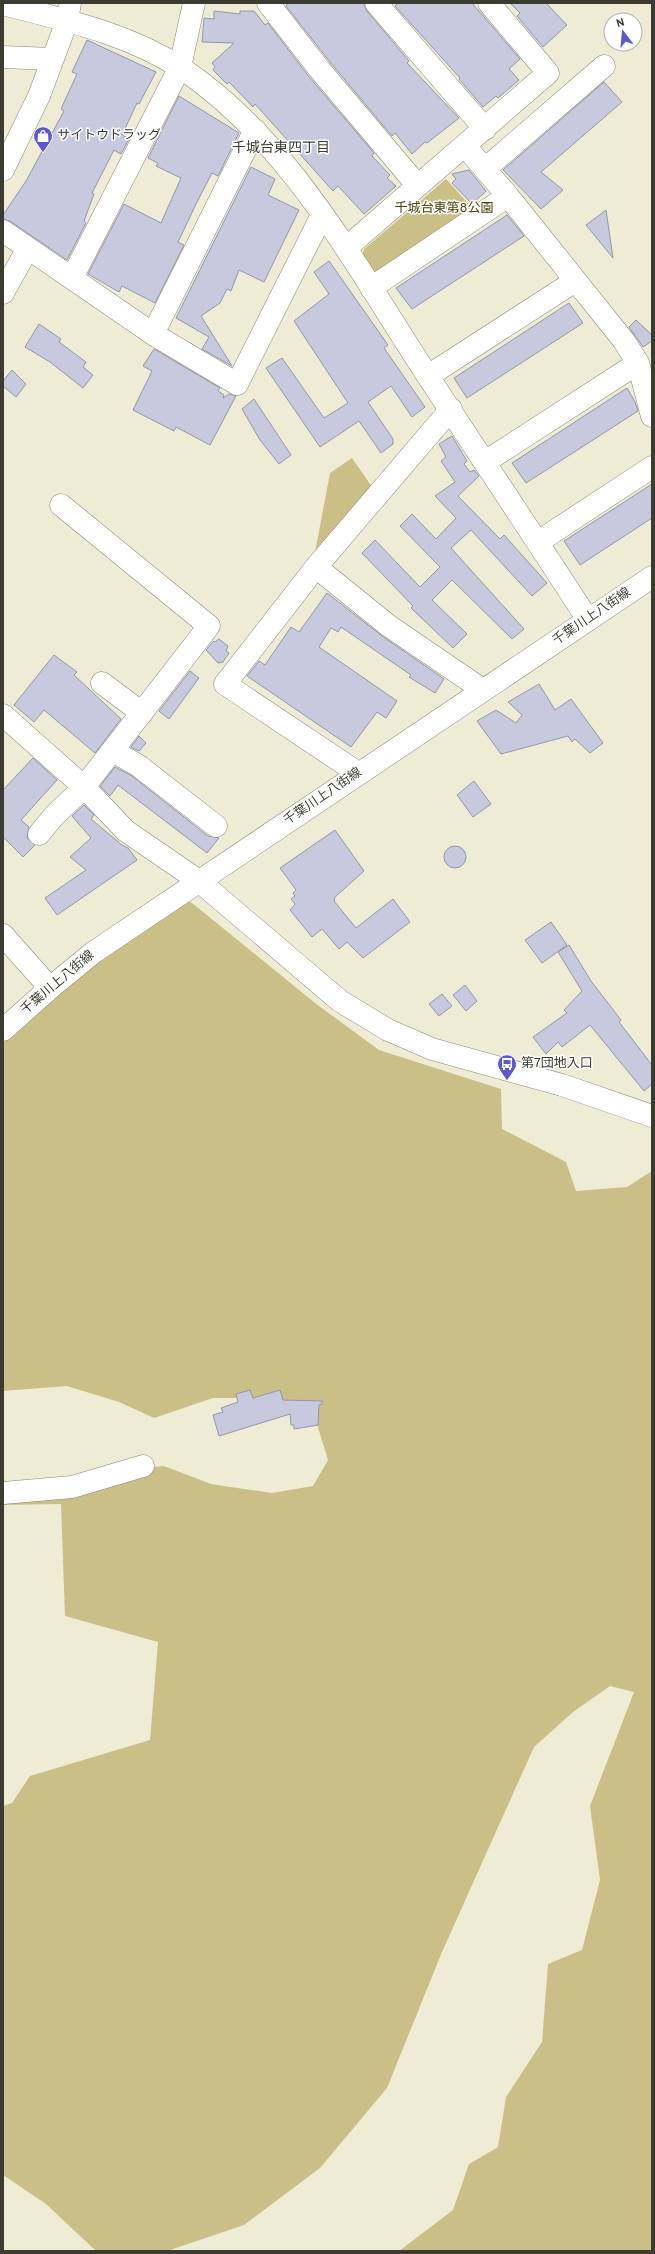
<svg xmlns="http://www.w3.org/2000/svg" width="655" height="2254" font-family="Overpass,'Noto Sans JP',sans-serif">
<rect width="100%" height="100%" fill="#efecd5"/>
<path fill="#cac087" d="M 446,179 L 477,213 L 374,273 L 362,255 L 364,249 Z
M 352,458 L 375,491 L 313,563 L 330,473 Z
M 186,898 L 315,1003 L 379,1050 L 501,1089 L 502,1129 L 566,1162 L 576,1191 L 627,1187 L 652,1171 L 652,2251 L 399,2251 L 453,2210 L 469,2164 L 498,2147 L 506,2097 L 542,2042 L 548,1964 L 582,1950 L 600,1880 L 590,1806 L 634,1692 L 610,1686 L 573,1712 L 534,1747 L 442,1952 L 387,2088 L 320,2168 L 244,2225 L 167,2251 L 96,2251 L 46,2204 L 3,2175 L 3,1806 L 12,1803 L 30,1776 L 150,1740 L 158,1642 L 65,1616 L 61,1504 L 3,1505 L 3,1479 L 13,1490 L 121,1470 L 164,1466 L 211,1484 L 272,1493 L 313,1486 L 328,1460 L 317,1424 L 264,1398 L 213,1398 L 154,1418 L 119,1402 L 67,1386 L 3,1391 L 3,1043 L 81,970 Z"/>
<path fill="#c7cadf" stroke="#9496aa" d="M 288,3 L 363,3 L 367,11 L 409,61 L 407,63 L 459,118 L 427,143 L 425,142 L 412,154 L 395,133 L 392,136 L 330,62 L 286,6 Z
M 398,3 L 472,3 L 520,59 L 509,69 L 519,80 L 498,98 L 496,96 L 483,107 L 459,79 L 460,78 L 395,6 Z
M 510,3 L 546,3 L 567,25 L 543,47 L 517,16 L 520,13 Z
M 214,11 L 240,14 L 240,11 L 254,11 L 265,25 L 268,23 L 310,78 L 374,153 L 372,156 L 390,175 L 387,178 L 396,186 L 364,214 L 338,186 L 333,191 L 255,104 L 253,107 L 229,82 L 227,84 L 213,70 L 215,67 L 212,63 L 234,43 L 202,42 L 204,18 L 214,19 Z
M 87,40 L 156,72 L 139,104 L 137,103 L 122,135 L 129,139 L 121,154 L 114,150 L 92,193 L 94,194 L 84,221 L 86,223 L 67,260 L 10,221 L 3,219 L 3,215 L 26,181 L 64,111 L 61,109 L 77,74 L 72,72 Z
M 604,82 L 622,102 L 541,172 L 563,190 L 541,209 L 503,170 Z
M 179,96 L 239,133 L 218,176 L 212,173 L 197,202 L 178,242 L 184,245 L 155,303 L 122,286 L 119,292 L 88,274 L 124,204 L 161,223 L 181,178 L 156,166 L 158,163 L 148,158 Z
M 251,167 L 275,179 L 268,195 L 299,210 L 264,282 L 239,270 L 231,291 L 227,289 L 220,303 L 201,316 L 232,366 L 202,349 L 209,337 L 176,318 Z
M 469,170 L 486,191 L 472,204 L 452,183 L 456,179 L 452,174 Z
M 606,210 L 613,258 L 586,225 Z
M 507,215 L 524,236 L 412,309 L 396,288 Z
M 329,261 L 388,345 L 384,348 L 425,407 L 412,417 L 391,386 L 368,402 L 393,439 L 393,444 L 381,453 L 359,421 L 320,447 L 266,368 L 282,358 L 324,418 L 348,403 L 294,321 L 329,294 L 314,272 Z
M 569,303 L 583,323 L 467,398 L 454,378 Z
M 636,320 L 652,335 L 652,341 L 643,347 L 629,327 Z
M 39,324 L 61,339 L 59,342 L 86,362 L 83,367 L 93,375 L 83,388 L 50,362 L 25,347 Z
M 154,349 L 220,388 L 218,391 L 224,395 L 223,398 L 229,394 L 236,396 L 210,445 L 176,427 L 174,431 L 133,410 L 152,371 L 143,366 Z
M 12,370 L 26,384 L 16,397 L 3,386 L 3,381 Z
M 627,388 L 635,402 L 638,411 L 526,483 L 512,463 Z
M 254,399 L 291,455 L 279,464 L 260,440 L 242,409 Z
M 452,436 L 467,461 L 464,464 L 470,472 L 474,470 L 479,476 L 458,496 L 500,539 L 504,535 L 547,583 L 532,596 L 471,530 L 451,548 L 524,629 L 512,639 L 452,580 L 432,600 L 467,634 L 453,648 L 411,608 L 413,606 L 362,553 L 375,540 L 420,587 L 440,567 L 400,526 L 412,514 L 436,539 L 456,518 L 435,496 L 455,482 L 441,461 L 446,457 L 439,444 Z
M 652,484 L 652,518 L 580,565 L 564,541 Z
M 327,593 L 382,636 L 444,679 L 435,693 L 409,677 L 411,675 L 341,627 L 338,632 L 331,628 L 319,647 L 397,701 L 386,718 L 377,712 L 351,747 L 247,676 L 259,661 L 265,665 L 291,627 L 299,632 Z
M 219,639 L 228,646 L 226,651 L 229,653 L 223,662 L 218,663 L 206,650 L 214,641 L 215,642 Z
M 54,655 L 77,672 L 74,675 L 121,719 L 95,753 L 44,710 L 34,722 L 14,705 Z
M 190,671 L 199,678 L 169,719 L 159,711 Z
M 539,684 L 555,710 L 571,699 L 603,743 L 590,753 L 575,739 L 572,742 L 568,736 L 501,754 L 477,721 L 496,710 L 516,723 L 522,715 L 508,702 Z
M 139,736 L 146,743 L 139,751 L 131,747 Z
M 33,758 L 57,780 L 21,820 L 29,827 L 27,838 L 35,845 L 23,857 L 3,837 L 3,790 Z
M 115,767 L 132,776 L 208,836 L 219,838 L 207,853 L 118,785 L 110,796 L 100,786 Z
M 474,781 L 491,804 L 473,817 L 457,795 Z
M 84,805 L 94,815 L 91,819 L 122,845 L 128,848 L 137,860 L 57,915 L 45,898 L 86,870 L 70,857 L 91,838 L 72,816 Z
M 335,830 L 364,871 L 334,898 L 335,900 L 334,901 L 356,928 L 393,899 L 410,922 L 363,958 L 347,942 L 339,949 L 322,929 L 312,937 L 290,910 L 295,904 L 291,899 L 295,896 L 293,893 L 296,890 L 280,868 Z
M444 857a11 11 0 1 1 22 0a11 11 0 1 1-22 0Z
M 551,922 L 567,945 L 542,963 L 525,940 Z
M 569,945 L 591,981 L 621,1020 L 619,1022 L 652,1065 L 652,1084 L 644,1091 L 590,1025 L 562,1047 L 558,1042 L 546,1054 L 533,1037 L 567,1013 L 564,1010 L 582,991 L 558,952 Z
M 465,985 L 477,1001 L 466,1011 L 453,995 Z
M 442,994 L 452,1006 L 439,1016 L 429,1004 Z
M 250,1390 L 253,1398 L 280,1390 L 283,1400 L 322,1401 L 322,1404 L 319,1405 L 318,1425 L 294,1429 L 294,1425 L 291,1425 L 290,1414 L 219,1436 L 213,1415 L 223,1412 L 221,1408 L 238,1402 L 236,1394 Z"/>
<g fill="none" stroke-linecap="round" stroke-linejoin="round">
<defs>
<path id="minor" d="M 268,3 L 320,70 L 417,185
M 376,3 L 485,129
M 3,4 C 64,20 127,33 181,68 C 287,139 350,256 418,361 C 474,447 532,533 588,620
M 3,57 L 52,59
M 465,146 L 508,196 L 624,341 L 638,363 L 652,416
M 485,169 L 604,66
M 3,170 L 39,96 L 67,21 L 70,3
M 3,231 L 153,334 L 237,384 L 322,215
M 346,248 L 548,73 L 489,3
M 72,278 L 180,67 L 194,3
M 371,288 L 508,196
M 3,293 L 28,248
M 153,334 L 255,130
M 428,376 L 575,281
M 485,462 L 638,363
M 538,542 L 652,467
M 316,567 L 389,626 L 483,690
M 102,683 L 142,713
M 3,715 L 84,787 L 126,831 L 199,881 L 340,1001 L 388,1030 L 432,1049 L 562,1085 L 652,1116
M 113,751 L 139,766 L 216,826
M 358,773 L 225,684 L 316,567 L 451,409
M 39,834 L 54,816 L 84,787 L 209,626 L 61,505
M 3,935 L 50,988
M 3,1493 L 72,1487 L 143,1466"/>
<path id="major" d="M 3,1030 L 50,988 L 94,952 L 652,577"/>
</defs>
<use href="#minor" stroke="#8b8873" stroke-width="23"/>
<use href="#major" stroke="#8b8873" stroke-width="23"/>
<use href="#minor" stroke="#fff" stroke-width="22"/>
<use href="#major" stroke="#fff" stroke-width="22"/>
</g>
<defs>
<symbol id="shop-pin" viewBox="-11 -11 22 30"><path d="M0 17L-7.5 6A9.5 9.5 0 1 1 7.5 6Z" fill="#5c58d0" stroke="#fff"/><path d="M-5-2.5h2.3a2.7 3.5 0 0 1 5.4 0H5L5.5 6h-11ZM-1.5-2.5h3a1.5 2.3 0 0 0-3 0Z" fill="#fff"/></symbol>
<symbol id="bus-pin" viewBox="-11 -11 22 30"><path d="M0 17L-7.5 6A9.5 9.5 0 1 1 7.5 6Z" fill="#5c58d0" stroke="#fff"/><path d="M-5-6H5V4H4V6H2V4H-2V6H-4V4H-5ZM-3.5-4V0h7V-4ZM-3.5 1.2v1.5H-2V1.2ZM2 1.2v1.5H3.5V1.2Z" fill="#fff"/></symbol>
</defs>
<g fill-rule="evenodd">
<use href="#shop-pin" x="32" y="125" width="22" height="30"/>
<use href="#bus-pin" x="496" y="1053" width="22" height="30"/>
</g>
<g text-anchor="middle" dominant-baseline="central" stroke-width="3" stroke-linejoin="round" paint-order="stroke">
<g font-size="13" fill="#3c3b32" stroke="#fff" text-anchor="start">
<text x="57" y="136">サイトウドラッグ</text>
<text x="521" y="1064">第7団地入口</text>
</g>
<g font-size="13" fill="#4b420b" stroke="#fff">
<text x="444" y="209">千城台東第8公園</text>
</g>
<g font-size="13" fill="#3c3b32" stroke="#fff">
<text transform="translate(592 617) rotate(-34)">千葉川上八街線</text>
<text transform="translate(323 797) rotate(-34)">千葉川上八街線</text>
<text transform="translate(58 983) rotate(-40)">千葉川上八街線</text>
</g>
<g font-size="14" fill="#3c3b32" stroke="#fff">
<text x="281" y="148">千城台東四丁目</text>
</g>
</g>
<rect width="655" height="2254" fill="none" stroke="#3c3b32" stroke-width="8"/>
<g transform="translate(623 32) rotate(344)"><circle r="19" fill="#ffffff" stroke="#b1b1ad"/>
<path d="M0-3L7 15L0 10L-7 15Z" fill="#5c58d0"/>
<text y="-6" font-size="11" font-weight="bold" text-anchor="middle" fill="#3c3b32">N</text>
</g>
</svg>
